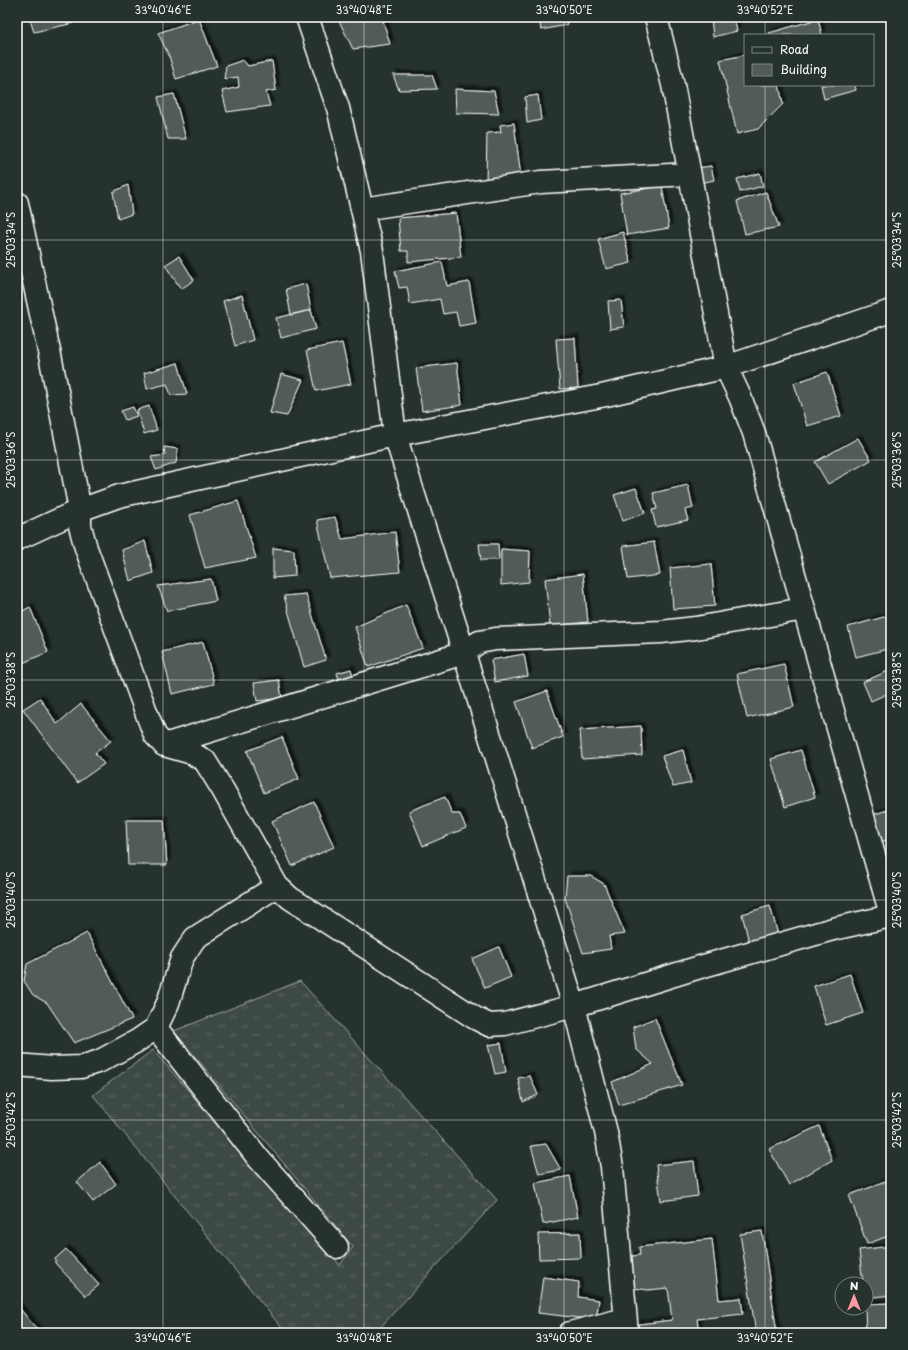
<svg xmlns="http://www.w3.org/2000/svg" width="908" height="1350" font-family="'Playpen Sans',sans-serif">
<defs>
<pattern id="grass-tufts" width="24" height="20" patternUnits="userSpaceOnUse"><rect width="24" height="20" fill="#3e4944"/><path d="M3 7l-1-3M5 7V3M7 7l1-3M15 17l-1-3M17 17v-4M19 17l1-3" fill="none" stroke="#5b6460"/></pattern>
<filter id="shadow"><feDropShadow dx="3.5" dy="-3.5" stdDeviation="1" flood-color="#0009"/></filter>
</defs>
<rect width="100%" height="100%" fill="#26332d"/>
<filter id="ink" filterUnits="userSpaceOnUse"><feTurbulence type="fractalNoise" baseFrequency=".025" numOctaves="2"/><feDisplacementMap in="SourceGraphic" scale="8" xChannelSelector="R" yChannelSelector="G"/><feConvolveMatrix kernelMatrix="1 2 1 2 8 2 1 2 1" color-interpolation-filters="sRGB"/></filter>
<g filter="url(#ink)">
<path fill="url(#grass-tufts)" stroke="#9ea4a2" d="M 300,981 L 497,1200 L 375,1333 L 286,1333 L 93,1095 L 153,1050 L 340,1265 L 353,1247 L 174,1031 Z"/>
<path fill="#515c57" stroke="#fff" filter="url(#shadow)" d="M 29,17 L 72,17 L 74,23 L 34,32 Z
M 337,17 L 382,17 L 390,44 L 353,49 Z
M 539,17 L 566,17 L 567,25 L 541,30 Z
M 711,17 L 734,17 L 737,31 L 713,37 Z
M 199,19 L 217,66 L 176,79 L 169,56 L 158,33 Z
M 818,19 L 822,35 L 769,35 L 769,33 Z
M 745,55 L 745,85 L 779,85 L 783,104 L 758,129 L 737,134 L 720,60 Z
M 243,60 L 248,66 L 272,61 L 276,90 L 266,92 L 270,106 L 227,112 L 222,91 L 239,87 L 238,77 L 224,79 L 226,66 Z
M 393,75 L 432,75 L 437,89 L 399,90 Z
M 821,85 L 855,85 L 856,90 L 824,99 Z
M 455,89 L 494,91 L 499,114 L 456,113 Z
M 174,94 L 186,139 L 168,139 L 158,97 Z
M 538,95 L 541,120 L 527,123 L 525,97 Z
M 514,123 L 521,177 L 486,182 L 487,133 L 501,132 L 500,125 Z
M 711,166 L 714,180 L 700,183 L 697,168 Z
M 760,173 L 763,186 L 740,192 L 737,179 Z
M 128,185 L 132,214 L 118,219 L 113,192 Z
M 662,186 L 669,228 L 627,235 L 620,193 Z
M 766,192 L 779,227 L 745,234 L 737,201 Z
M 456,213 L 461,257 L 408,262 L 408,251 L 401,251 L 398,218 Z
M 623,232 L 631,263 L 606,269 L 598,239 Z
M 179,256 L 194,280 L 181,289 L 165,265 Z
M 442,262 L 447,286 L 469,282 L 476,323 L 459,326 L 456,312 L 443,314 L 440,299 L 410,304 L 407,287 L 399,288 L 395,271 Z
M 306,284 L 311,310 L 291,315 L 286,289 Z
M 242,295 L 253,340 L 235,346 L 223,301 Z
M 621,300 L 624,327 L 610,329 L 608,301 Z
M 311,310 L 316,329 L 281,338 L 276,318 Z
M 575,338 L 578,388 L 560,389 L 556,339 Z
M 342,343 L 351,384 L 316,391 L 307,350 Z
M 178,363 L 187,394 L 171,395 L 167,384 L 147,389 L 144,373 Z
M 457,363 L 462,405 L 422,411 L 416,368 Z
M 827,372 L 841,416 L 807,426 L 794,383 Z
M 281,374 L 303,380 L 287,416 L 270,413 Z
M 149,406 L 157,430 L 144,434 L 137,410 Z
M 133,407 L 137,416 L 125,420 L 121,411 Z
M 858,438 L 871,460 L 828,484 L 815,462 Z
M 164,447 L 178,449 L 176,463 L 156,470 L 151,457 L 165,455 Z
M 688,485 L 693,508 L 685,510 L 688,520 L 656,527 L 652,510 L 657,509 L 653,493 Z
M 636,488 L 645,513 L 623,521 L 614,495 Z
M 238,501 L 256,558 L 205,568 L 190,515 Z
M 335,517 L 342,539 L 395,532 L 400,572 L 330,578 L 317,520 Z
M 145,541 L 153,573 L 130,581 L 122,550 Z
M 654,542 L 660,575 L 628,579 L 623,546 Z
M 479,544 L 498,544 L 499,560 L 481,560 Z
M 273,548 L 294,550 L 295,576 L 273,578 Z
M 501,549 L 530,551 L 529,582 L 501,585 Z
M 711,564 L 715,606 L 673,609 L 670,568 Z
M 583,574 L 588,622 L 550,626 L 545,579 Z
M 211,579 L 216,601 L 167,611 L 158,586 Z
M 306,594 L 326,660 L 304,667 L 284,596 Z
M 406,605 L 423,648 L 368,667 L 355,627 Z
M 30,607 L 48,652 L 18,665 L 17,662 L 17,614 Z
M 891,615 L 891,648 L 856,657 L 848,627 Z
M 203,642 L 214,684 L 172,694 L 162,652 Z
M 524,654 L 528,676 L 495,682 L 491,660 Z
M 891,663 L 891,692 L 871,701 L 863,682 L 890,670 L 888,664 Z
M 784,664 L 794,707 L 747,718 L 737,674 Z
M 351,669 L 355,683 L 341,686 L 337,673 Z
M 279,680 L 282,698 L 257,701 L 254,683 Z
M 547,691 L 563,737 L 532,748 L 516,702 Z
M 40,698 L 57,724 L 81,704 L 111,741 L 95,753 L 104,764 L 77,783 L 23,709 Z
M 641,726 L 642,755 L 582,759 L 580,730 Z
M 282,737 L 299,779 L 264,793 L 247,751 Z
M 683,750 L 691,783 L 673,787 L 662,756 Z
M 801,750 L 815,797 L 785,807 L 771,759 Z
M 445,797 L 452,814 L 460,814 L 466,828 L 423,846 L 409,811 Z
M 314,802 L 334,847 L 292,866 L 272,821 Z
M 891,809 L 891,839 L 880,842 L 872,815 Z
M 126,820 L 164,820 L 167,865 L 128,865 Z
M 567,876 L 591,876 L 604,884 L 625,934 L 609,936 L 611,949 L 583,953 L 565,898 Z
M 770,906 L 779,938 L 750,946 L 742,914 Z
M 87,933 L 132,1019 L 74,1043 L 47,1003 L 33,995 L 24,981 L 27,964 Z
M 499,947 L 511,977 L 485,988 L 472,959 Z
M 850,974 L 863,1013 L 826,1025 L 814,986 Z
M 655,1018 L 682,1085 L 619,1105 L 612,1082 L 653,1064 L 636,1049 L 633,1027 Z
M 501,1043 L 506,1072 L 495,1074 L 488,1045 Z
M 530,1076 L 538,1095 L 523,1102 L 518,1078 Z
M 819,1126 L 832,1160 L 789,1185 L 769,1149 Z
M 546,1144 L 561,1170 L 539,1174 L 531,1146 Z
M 694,1161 L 698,1196 L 661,1201 L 656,1165 Z
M 100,1162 L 116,1184 L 93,1202 L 77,1182 Z
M 570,1176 L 578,1217 L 543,1224 L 535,1183 Z
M 891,1180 L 891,1235 L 867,1244 L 849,1195 Z
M 762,1231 L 777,1333 L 756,1333 L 740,1234 Z
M 580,1233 L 581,1258 L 539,1259 L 538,1234 Z
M 712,1239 L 719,1300 L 741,1298 L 743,1314 L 697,1319 L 699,1333 L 632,1333 L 631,1325 L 672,1320 L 668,1288 L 648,1290 L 627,1287 L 624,1257 L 640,1255 L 639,1247 Z
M 891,1246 L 891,1295 L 866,1298 L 866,1284 L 863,1284 L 859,1250 Z
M 66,1249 L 99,1285 L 86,1296 L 55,1263 L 55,1259 Z
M 543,1277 L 579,1282 L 578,1297 L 599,1300 L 596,1320 L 538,1313 Z
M 891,1303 L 891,1333 L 866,1333 L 865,1308 L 866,1308 L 866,1304 Z
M 17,1305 L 39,1332 L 38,1333 L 17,1333 Z"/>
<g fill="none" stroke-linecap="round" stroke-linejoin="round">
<defs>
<path id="minor" d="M 307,17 L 338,108 L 372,251 L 395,435 L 464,653 L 574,1006 L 606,1132 L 612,1167 L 627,1333
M 656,17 L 673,85 L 726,367 L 740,397 L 754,433 L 891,915
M 17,203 L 52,365 L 80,510 L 80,526 L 86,548 L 148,717 L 155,735 L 164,745 L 192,753 L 205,761 L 223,790 L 277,886 L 290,898 L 475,1018 L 489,1025 L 505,1024 L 574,1006 L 700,967 L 833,929 L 891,916
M 362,209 L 541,182 L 689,174
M 17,539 L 80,510 L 119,496 L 395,435 L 606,395 L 726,367 L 891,311
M 164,745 L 464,653 L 479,642 L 496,639 L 661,632 L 696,628 L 804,609
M 156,1028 L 259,1159 L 337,1247
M 17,1065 L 52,1068 L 81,1067 L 100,1061 L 137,1041 L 156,1028 L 168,1003 L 182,958 L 195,938 L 277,886
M 570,1333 L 625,1319"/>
</defs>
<use href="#minor" stroke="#fff" stroke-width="25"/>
<use href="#minor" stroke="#26332d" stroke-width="22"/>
</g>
</g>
<path fill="none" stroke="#fff" stroke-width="1" stroke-opacity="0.45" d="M 163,17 L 163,1333M 364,17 L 364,1333M 564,17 L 564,1333M 765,17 L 765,35M 17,19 L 891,19M 765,85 L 765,1333M 17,240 L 891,240M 17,460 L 891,460M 17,680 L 891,680M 17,900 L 891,900M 17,1120 L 891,1120"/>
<rect width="908" height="1350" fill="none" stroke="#26332d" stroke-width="44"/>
<rect x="744" y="34" width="130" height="52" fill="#26332d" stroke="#7d8581"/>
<rect x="752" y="47" width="20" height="6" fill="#26332d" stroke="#7d8581"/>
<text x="780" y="54" font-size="12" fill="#ffffff">Road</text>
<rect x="752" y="64" width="20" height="12" fill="#515c57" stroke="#7d8581"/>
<text x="780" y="74" font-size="12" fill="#ffffff">Building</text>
<g transform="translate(854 1296)"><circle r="19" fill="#26332d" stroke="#7d8581"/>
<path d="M0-3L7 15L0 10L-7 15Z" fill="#ff9aa2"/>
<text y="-6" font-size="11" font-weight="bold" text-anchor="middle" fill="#ffffff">N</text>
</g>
<rect x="22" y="22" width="864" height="1306" fill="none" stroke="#fff" stroke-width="1.5"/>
<g font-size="10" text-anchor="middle" fill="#fff">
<text x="163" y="14">33°40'46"E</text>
<text x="364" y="14">33°40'48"E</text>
<text x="564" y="14">33°40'50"E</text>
<text x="765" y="14">33°40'52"E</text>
<text transform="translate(11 240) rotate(-90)" y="4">25°03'34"S</text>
<text transform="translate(897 240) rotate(-90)" y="4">25°03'34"S</text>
<text transform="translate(11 460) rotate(-90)" y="4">25°03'36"S</text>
<text transform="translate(897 460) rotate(-90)" y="4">25°03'36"S</text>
<text transform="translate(11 680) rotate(-90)" y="4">25°03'38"S</text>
<text transform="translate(897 680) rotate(-90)" y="4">25°03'38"S</text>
<text transform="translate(11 900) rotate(-90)" y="4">25°03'40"S</text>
<text transform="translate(897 900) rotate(-90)" y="4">25°03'40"S</text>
<text transform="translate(11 1120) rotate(-90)" y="4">25°03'42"S</text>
<text transform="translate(897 1120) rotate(-90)" y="4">25°03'42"S</text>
<text x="163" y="1342">33°40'46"E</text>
<text x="364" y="1342">33°40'48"E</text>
<text x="564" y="1342">33°40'50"E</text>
<text x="765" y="1342">33°40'52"E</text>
</g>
</svg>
